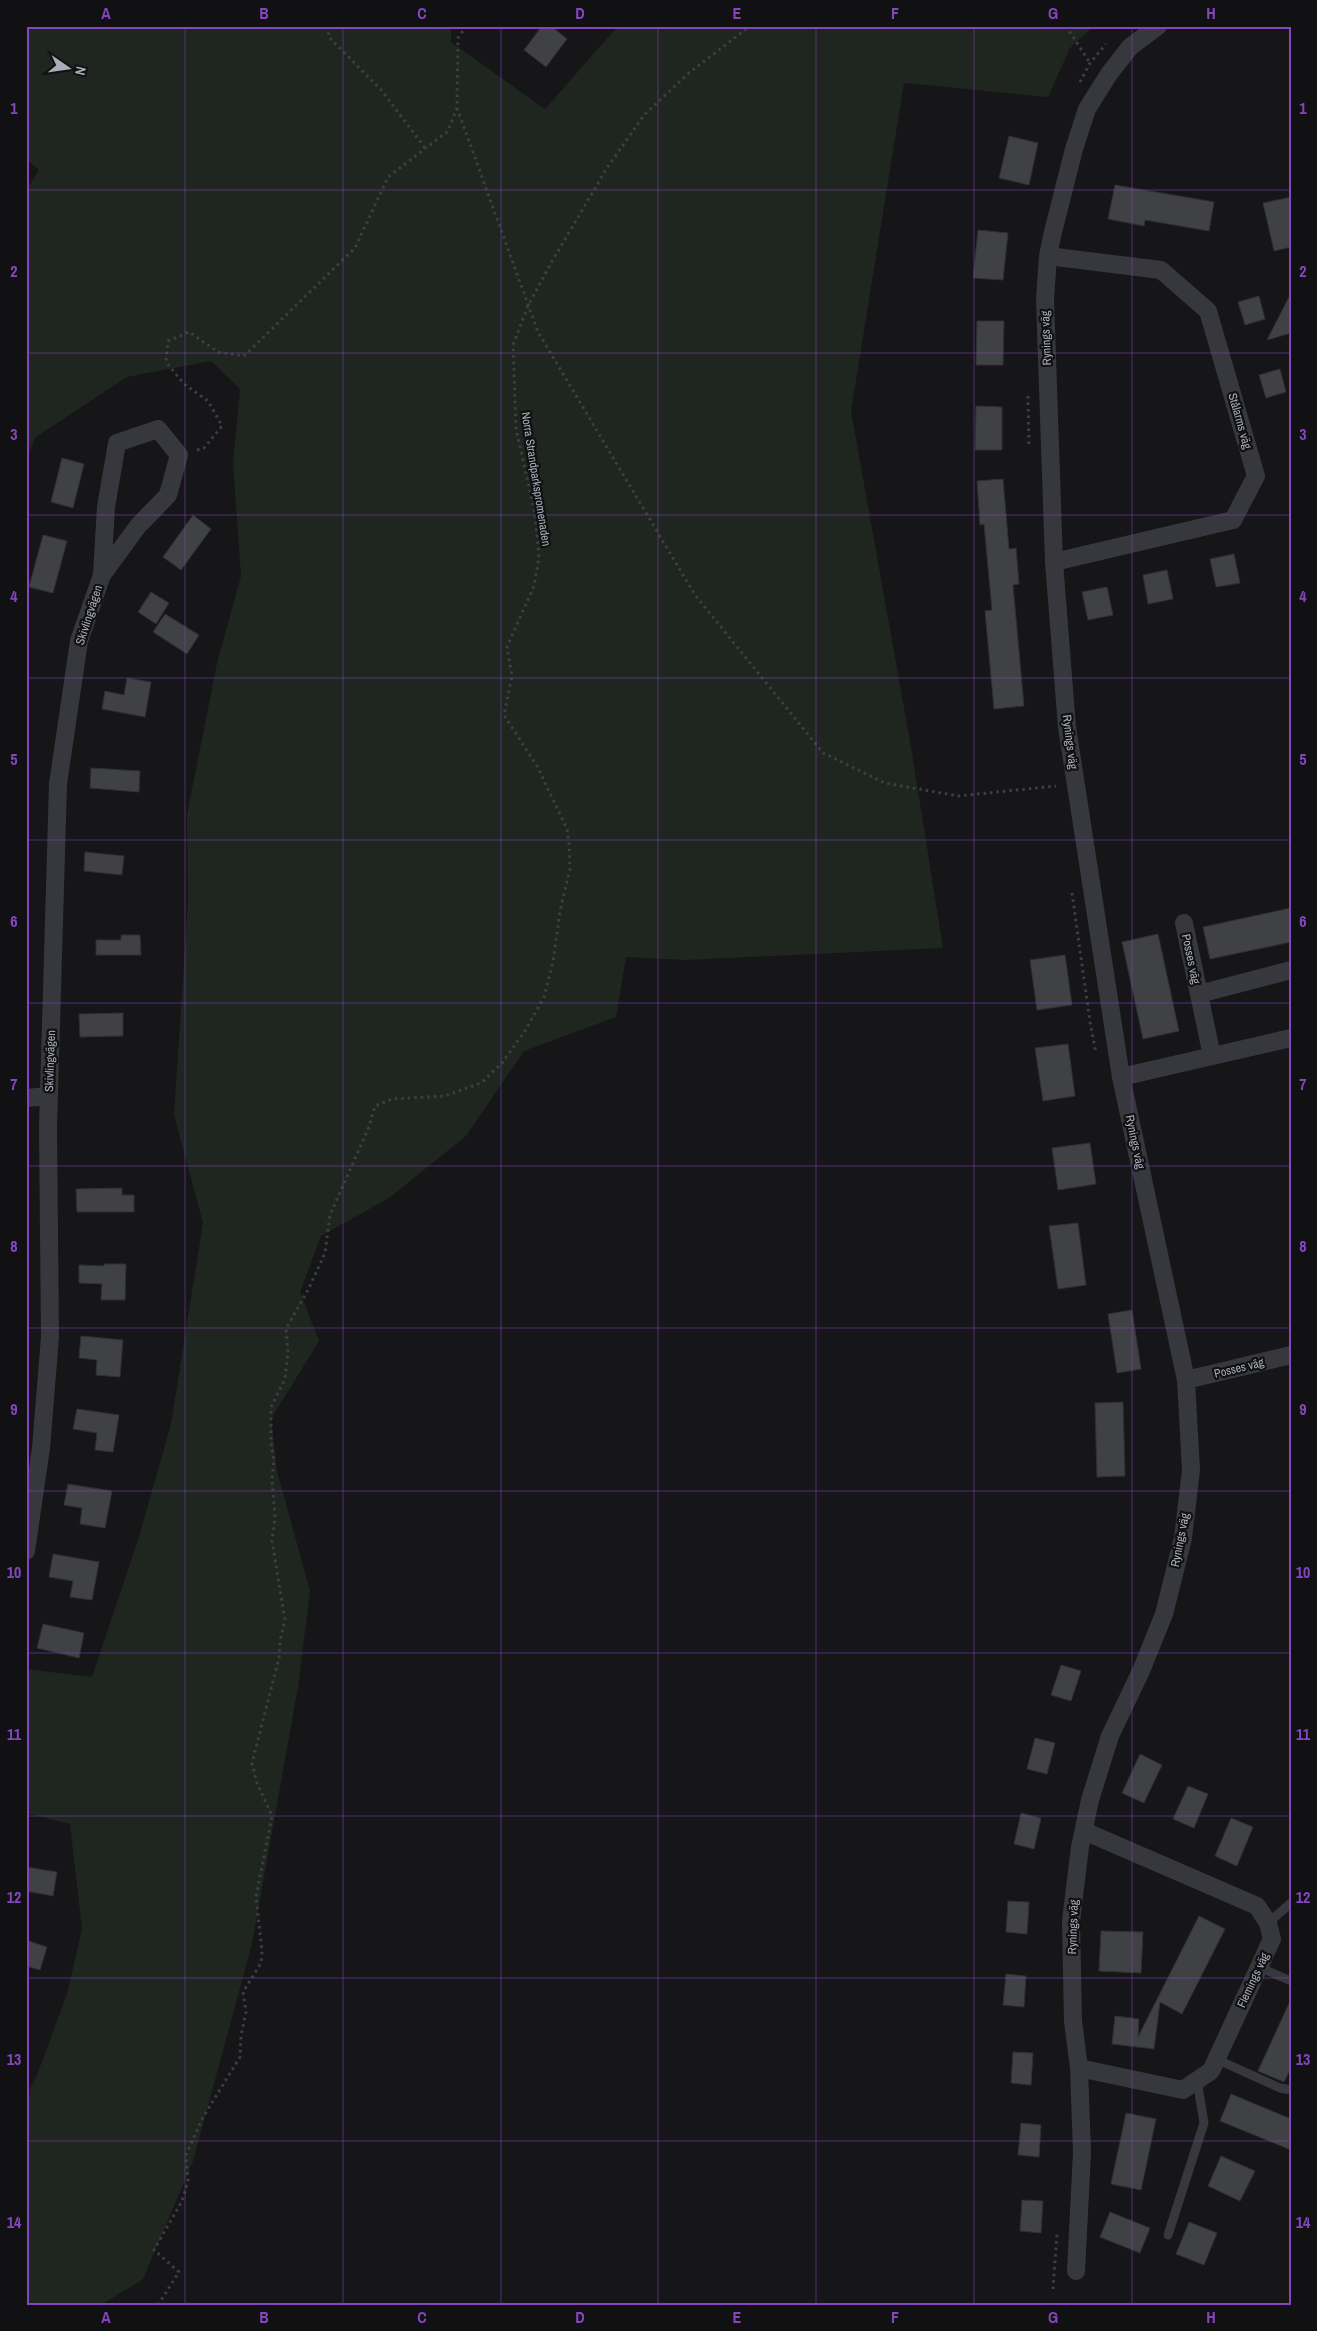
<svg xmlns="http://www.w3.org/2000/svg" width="1317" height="2331" font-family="'Archivo Narrow',sans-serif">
<rect width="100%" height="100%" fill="#161618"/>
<path fill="#1e261f" d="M 26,26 L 451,26 L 451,42 L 545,109 L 618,26 L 1094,26 L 1070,48 L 1048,97 L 904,83 L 851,411 L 911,747 L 943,948 L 686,960 L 626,957 L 616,1017 L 524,1051 L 466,1136 L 389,1198 L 321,1236 L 300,1292 L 319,1341 L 271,1419 L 277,1471 L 310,1591 L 298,1687 L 252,1944 L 193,2161 L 143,2279 L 101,2305 L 26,2305 L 26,2096 L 37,2075 L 67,1994 L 82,1929 L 70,1824 L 26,1813 L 26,1669 L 92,1677 L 139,1537 L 171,1424 L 203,1223 L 174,1115 L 188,903 L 187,814 L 217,663 L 241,576 L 233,464 L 240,389 L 211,361 L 127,377 L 36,437 L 26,458 L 26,191 L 39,170 L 26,159 Z"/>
<path fill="#404145" stroke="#303034" d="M 542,26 L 551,26 L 567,39 L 546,67 L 524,50 Z
M 1009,136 L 1038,143 L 1029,185 L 999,178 Z
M 1115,185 L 1214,202 L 1209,231 L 1145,220 L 1144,226 L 1108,219 Z
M 1291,197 L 1291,247 L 1274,251 L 1263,203 Z
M 978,230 L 1008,233 L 1003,280 L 973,278 Z
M 1291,293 L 1291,333 L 1267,340 Z
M 1259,296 L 1265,319 L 1245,325 L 1238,302 Z
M 977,321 L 1004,321 L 1003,365 L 976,365 Z
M 1280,369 L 1286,392 L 1266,398 L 1259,375 Z
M 976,406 L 1002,407 L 1002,450 L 975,450 Z
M 62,458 L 84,464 L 73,508 L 51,502 Z
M 1003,479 L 1009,549 L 1016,548 L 1019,584 L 1013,585 L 1024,706 L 994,709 L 985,611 L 992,610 L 984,524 L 980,525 L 977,481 Z
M 193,515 L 211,529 L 181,570 L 163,557 Z
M 43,535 L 67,541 L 53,593 L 29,587 Z
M 1234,554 L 1240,583 L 1216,587 L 1210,559 Z
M 1167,570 L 1173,599 L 1148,604 L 1143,575 Z
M 1107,587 L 1113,615 L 1088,620 L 1082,592 Z
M 151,592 L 169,603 L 156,624 L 138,612 Z
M 165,614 L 199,635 L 187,654 L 153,632 Z
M 127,678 L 151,682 L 145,717 L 102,709 L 105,691 L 124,695 Z
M 91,768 L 140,771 L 139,792 L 90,788 Z
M 85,852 L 124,856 L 122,875 L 84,871 Z
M 1291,908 L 1291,942 L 1210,959 L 1203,927 Z
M 1158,934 L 1179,1031 L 1143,1039 L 1122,942 Z
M 121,935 L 140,935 L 141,955 L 96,955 L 96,940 L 121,940 Z
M 1065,955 L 1072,1005 L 1037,1010 L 1030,960 Z
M 123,1013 L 123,1036 L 80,1037 L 79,1014 Z
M 1068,1044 L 1075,1096 L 1043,1101 L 1035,1048 Z
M 1090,1143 L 1096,1184 L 1058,1190 L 1052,1148 Z
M 122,1188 L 122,1195 L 134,1195 L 134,1212 L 77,1212 L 76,1189 Z
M 1078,1223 L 1086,1285 L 1058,1289 L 1049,1226 Z
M 104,1264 L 126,1264 L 125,1300 L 101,1300 L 102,1284 L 79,1283 L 79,1265 L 104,1266 Z
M 1132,1310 L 1141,1369 L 1117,1373 L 1108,1314 Z
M 81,1336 L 123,1340 L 120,1377 L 96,1375 L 97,1360 L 79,1358 Z
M 1123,1402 L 1125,1476 L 1097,1477 L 1095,1403 Z
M 77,1409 L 119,1415 L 113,1452 L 95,1450 L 97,1433 L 73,1429 Z
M 68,1484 L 112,1491 L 105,1528 L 80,1524 L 82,1508 L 64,1505 Z
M 53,1554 L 99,1562 L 92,1600 L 70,1597 L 73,1581 L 49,1577 Z
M 43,1624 L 84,1633 L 79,1658 L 37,1648 Z
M 1061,1665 L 1081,1671 L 1071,1701 L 1051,1695 Z
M 1035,1738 L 1055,1743 L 1047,1774 L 1027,1769 Z
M 1140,1754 L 1162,1765 L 1144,1803 L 1122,1793 Z
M 1188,1786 L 1208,1794 L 1194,1828 L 1173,1819 Z
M 1021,1813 L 1041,1818 L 1034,1849 L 1014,1844 Z
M 1231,1818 L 1253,1827 L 1237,1866 L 1215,1856 Z
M 26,1867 L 57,1872 L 53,1896 L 26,1891 Z
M 1008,1901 L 1029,1902 L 1027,1934 L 1006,1932 Z
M 1199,1916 L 1225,1929 L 1182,2014 L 1160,2002 L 1154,2049 L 1112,2044 L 1115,2016 L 1139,2019 L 1138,2037 Z
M 1101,1931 L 1143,1932 L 1141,1973 L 1099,1971 Z
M 26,1940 L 47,1947 L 40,1970 L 26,1966 Z
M 1006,1974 L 1026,1976 L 1024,2007 L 1003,2005 Z
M 1291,1999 L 1291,2068 L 1284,2082 L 1258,2071 Z
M 1013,2052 L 1033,2053 L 1031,2085 L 1011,2083 Z
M 1231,2094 L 1291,2119 L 1291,2150 L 1220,2121 Z
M 1126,2113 L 1156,2119 L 1141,2190 L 1111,2184 Z
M 1021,2123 L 1041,2125 L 1039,2157 L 1018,2155 Z
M 1221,2156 L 1255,2171 L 1240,2201 L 1208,2186 Z
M 1022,2200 L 1043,2201 L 1041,2233 L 1020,2231 Z
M 1110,2212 L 1150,2228 L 1140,2253 L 1100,2237 Z
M 1189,2222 L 1217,2233 L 1204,2265 L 1176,2254 Z"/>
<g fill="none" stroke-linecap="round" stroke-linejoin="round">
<path stroke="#3d3f44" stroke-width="3" stroke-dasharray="2.5 4" stroke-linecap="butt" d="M 330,26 L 328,36 L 382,91 L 425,148
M 1066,26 L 1090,63
M 1289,26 L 1291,30
M 1080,82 L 1090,63 L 1106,44
M 457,108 L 538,332 L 695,595 L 823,753 L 885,783 L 958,796 L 1056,786
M 1028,396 L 1029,447
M 197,450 L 204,448 L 222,426 L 208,401 L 184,384 L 166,362 L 168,341 L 189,332 L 218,352 L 244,356 L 355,248 L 388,177 L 448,131 L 457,108 L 458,38 L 466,26
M 1072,893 L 1090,1022 L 1096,1053
M 1053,2289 L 1057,2234
M 158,2305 L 179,2272 L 154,2250 L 182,2201 L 188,2181 L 186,2155 L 202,2119 L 240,2057 L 241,2036 L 246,2012 L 243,1992 L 261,1963 L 262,1952 L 256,1897 L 272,1816 L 257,1783 L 252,1763 L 279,1658 L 280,1641 L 285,1620 L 272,1541 L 275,1517 L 272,1480 L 274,1460 L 271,1443 L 271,1407 L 285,1379 L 288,1351 L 286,1329 L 309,1288 L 325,1253 L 330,1215 L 369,1127 L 375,1106 L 392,1099 L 445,1096 L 481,1083 L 502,1063 L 525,1031 L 544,997 L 553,962 L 560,911 L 570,869 L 569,843 L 567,829 L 537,766 L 504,715 L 512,676 L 507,647 L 534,586 L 539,558 L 535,513 L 516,429 L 513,345 L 528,306 L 551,263 L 607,168 L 644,115 L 689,73 L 750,26"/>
<path stroke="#37383d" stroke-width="9" d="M 1268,1923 L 1291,1903
M 1259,1967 L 1291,1981
M 1216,2059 L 1280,2088 L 1291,2090
M 1168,2235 L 1204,2123 L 1197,2080"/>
<path stroke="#37383d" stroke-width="18" d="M 1048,256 L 1161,270 L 1208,311 L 1256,476 L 1233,520 L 1054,562
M 1184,923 L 1212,1056
M 1199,994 L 1291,970
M 1121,1077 L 1291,1038
M 26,1098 L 49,1096
M 1186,1380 L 1291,1355
M 26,1551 L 41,1448 L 50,1337 L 48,1127 L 58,784 L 79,641 L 102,575 L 106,507 L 117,443 L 158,429 L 179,455 L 168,495 L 138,526 L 102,575
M 1079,2068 L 1183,2090 L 1211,2071 L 1272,1939 L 1268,1923 L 1257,1906 L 1084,1831
M 1076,2271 L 1082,2153 L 1079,2068 L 1073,2021 L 1071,1921 L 1080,1847 L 1090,1800 L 1110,1736 L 1141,1671 L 1164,1614 L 1183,1538 L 1191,1470 L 1186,1380 L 1121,1077 L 1067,727 L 1054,562 L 1045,299 L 1048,256 L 1052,236 L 1074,149 L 1087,109 L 1109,74 L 1130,47 L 1158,26"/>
</g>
<path fill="none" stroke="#8446be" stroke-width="1" stroke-opacity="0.55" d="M 185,26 L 185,2305M 343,26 L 343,2305M 501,26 L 501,2305M 658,26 L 658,2305M 816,26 L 816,2305M 974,26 L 974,2305M 1132,26 L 1132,2305M 26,190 L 1291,190M 26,353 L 1291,353M 26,515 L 1291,515M 26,678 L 1291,678M 26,840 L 1291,840M 26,1003 L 1291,1003M 26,1166 L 1291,1166M 26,1328 L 1291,1328M 26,1491 L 1291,1491M 26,1653 L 1291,1653M 26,1816 L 1291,1816M 26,1978 L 1291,1978M 26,2141 L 1291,2141"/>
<g text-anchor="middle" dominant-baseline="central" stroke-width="4.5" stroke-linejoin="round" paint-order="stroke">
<g font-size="12" fill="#a8adb8" stroke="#111113">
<text transform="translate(1046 338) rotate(-92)">Rynings väg</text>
<text transform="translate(1240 421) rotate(74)">Stålarms väg</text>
<text transform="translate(536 479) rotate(81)">Norra Strandparkspromenaden</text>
<text transform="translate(89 615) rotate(-72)">Skivlingvägen</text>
<text transform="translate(1070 742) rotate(83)">Rynings väg</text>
<text transform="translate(1191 959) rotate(78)">Posses väg</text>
<text transform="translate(50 1061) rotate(-88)">Skivlingvägen</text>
<text transform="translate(1135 1142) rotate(78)">Rynings väg</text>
<text transform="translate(1239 1368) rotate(-14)">Posses väg</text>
<text transform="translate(1180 1540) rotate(-79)">Rynings väg</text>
<text transform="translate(1073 1927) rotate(-88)">Rynings väg</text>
<text transform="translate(1253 1980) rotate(-65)">Flemings väg</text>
</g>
</g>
<rect width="1317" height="2331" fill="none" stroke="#111113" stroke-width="55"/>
<g transform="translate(68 68) rotate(103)" stroke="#111113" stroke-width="4" paint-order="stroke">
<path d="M0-4L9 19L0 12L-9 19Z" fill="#a8adb8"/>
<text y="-8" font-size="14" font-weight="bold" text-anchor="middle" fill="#a8adb8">N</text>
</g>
<rect x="28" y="28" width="1262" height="2276" fill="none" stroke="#8446be" stroke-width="2"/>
<g font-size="16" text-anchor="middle" font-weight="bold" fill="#8446be">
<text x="106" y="19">A</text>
<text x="264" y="19">B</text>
<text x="422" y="19">C</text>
<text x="580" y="19">D</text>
<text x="737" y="19">E</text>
<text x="895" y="19">F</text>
<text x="1053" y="19">G</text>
<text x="1211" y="19">H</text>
<text x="14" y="114">1</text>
<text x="1303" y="114">1</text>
<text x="14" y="277">2</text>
<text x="1303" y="277">2</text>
<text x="14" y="440">3</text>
<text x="1303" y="440">3</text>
<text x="14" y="602">4</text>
<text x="1303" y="602">4</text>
<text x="14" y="765">5</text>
<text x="1303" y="765">5</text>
<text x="14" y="927">6</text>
<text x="1303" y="927">6</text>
<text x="14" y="1090">7</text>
<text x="1303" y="1090">7</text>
<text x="14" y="1252">8</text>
<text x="1303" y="1252">8</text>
<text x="14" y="1415">9</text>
<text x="1303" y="1415">9</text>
<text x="14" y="1578">10</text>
<text x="1303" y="1578">10</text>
<text x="14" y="1740">11</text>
<text x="1303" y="1740">11</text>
<text x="14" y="1903">12</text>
<text x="1303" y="1903">12</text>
<text x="14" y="2065">13</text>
<text x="1303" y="2065">13</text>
<text x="14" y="2228">14</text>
<text x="1303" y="2228">14</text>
<text x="106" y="2323">A</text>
<text x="264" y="2323">B</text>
<text x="422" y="2323">C</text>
<text x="580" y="2323">D</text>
<text x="737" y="2323">E</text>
<text x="895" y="2323">F</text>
<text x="1053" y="2323">G</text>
<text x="1211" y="2323">H</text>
</g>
</svg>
